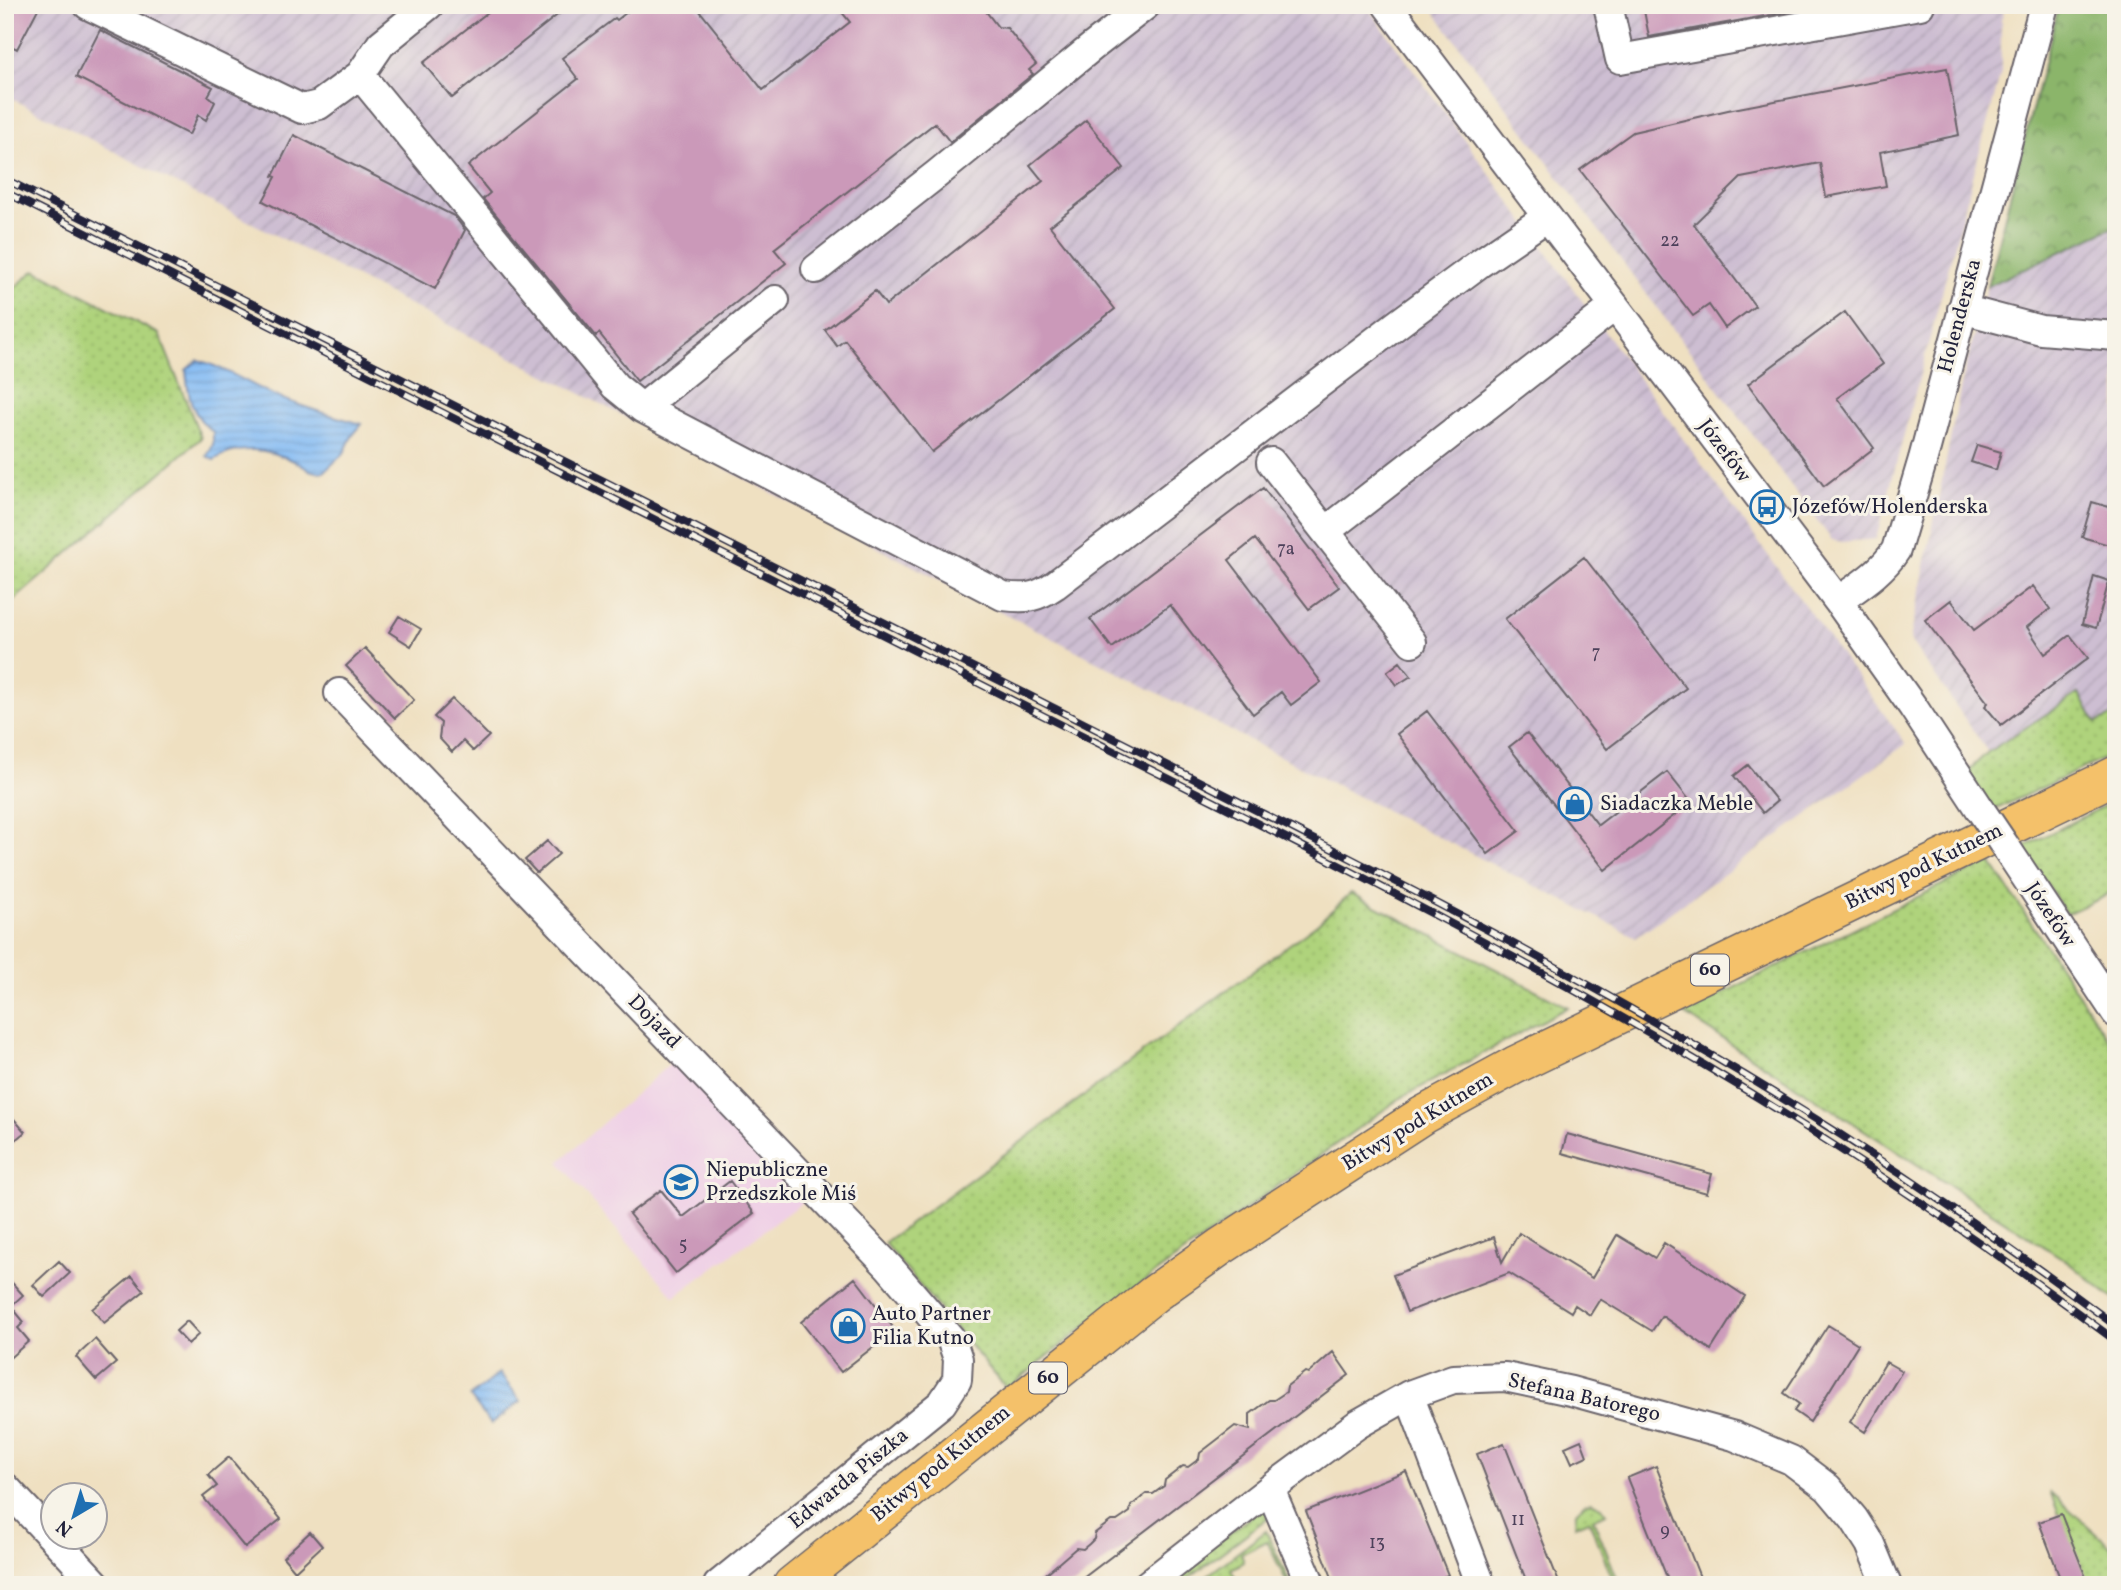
<svg xmlns="http://www.w3.org/2000/svg" width="2121" height="1590" font-family="Vollkorn,serif">
<defs>
<pattern id="industrial-furrows" width="10" height="10" patternUnits="userSpaceOnUse" patternTransform="scale(1.75)"><rect width="10" height="10" fill="#cdbed2"/><path d="M-1 1l2-2M0 10L10 0M9 11l2-2" fill="none" stroke="#b0a3b5"/></pattern>
<pattern id="grass-dots" width="8" height="8" patternUnits="userSpaceOnUse" patternTransform="scale(1.75)"><rect width="8" height="8" fill="#afd37b"/><path d="M2 2h.1M6 6h.1" fill="none" stroke="#96b56b" stroke-width="1.8" stroke-linecap="round"/></pattern>
<pattern id="forest-crowns" width="20" height="18" patternUnits="userSpaceOnUse" patternTransform="scale(1.75)"><rect width="20" height="18" fill="#8bb56b"/><path d="M2 6a3 3 0 1 1 6 0M12 15a3 3 0 1 1 6 0" fill="none" stroke="#719359"/></pattern>
<pattern id="water-rules" width="6" height="5" patternUnits="userSpaceOnUse" patternTransform="scale(1.75)"><rect width="6" height="5" fill="#85bcf4"/><path d="M0 2.5h6" fill="none" stroke="#73a1d2"/></pattern>
</defs>
<rect width="100%" height="100%" fill="#f7f3e8"/>
<filter id="ink" filterUnits="userSpaceOnUse"><feTurbulence type="fractalNoise" baseFrequency=".0143" numOctaves="2"/><feDisplacementMap in="SourceGraphic" scale="14" xChannelSelector="R" yChannelSelector="G"/><feConvolveMatrix kernelMatrix="1 2 1 2 8 2 1 2 1" color-interpolation-filters="sRGB"/></filter>
<filter id="wash" filterUnits="userSpaceOnUse"><feTurbulence type="fractalNoise" baseFrequency=".00686" numOctaves="4" result="noise"/><feDisplacementMap in="SourceGraphic" scale="28" xChannelSelector="R" yChannelSelector="G"/><feGaussianBlur stdDeviation="1.57" result="paint"/><feColorMatrix in="noise" values="0 0 0 0 0 0 0 0 0 0 0 0 0 0 0 0 0 1.4 0 .05"/><feComposite in="paint" operator="in"/></filter>
<g filter="url(#wash)">
<rect width="100%" height="100%" fill="#efe0c1"/>
<path fill="#efd0e6" d="M 675,1059 L 804,1201 L 674,1297 L 559,1162 Z"/>
<path fill="url(#industrial-furrows)" d="M 5,5 L 1366,5 L 1906,744 L 1636,937 L 1318,776 L 5,95 Z
M 1429,5 L 2006,5 L 2001,20 L 2001,72 L 1876,539 L 1842,542 L 1832,540 Z
M 2116,226 L 2116,714 L 2096,723 L 2079,694 L 1988,752 L 1910,640 L 1961,386 L 1987,286 Z"/>
<path fill="url(#grass-dots)" stroke="#687a5b" stroke-width="2" d="M 35,270 L 159,334 L 201,438 L 5,608 L 5,296 Z
M 2079,693 L 2096,723 L 2116,714 L 2116,753 L 1994,810 L 1967,772 L 1988,752 Z
M 2116,800 L 2116,891 L 2066,914 L 2024,847 Z
M 1990,861 L 2116,1051 L 2116,1301 L 2065,1260 L 1683,1013 Z
M 1351,893 L 1568,1007 L 1399,1099 L 1115,1302 L 1007,1389 L 884,1243 L 1317,924 Z
M 2050,1492 L 2116,1551 L 2116,1585 L 2087,1585 Z
M 1591,1502 L 1602,1507 L 1606,1513 L 1593,1519 L 1620,1585 L 1615,1585 L 1589,1520 L 1575,1526 L 1576,1512 L 1584,1504 Z
M 1265,1506 L 1274,1513 L 1183,1582 L 1180,1571 Z
M 1266,1531 L 1291,1585 L 1288,1585 L 1267,1541 L 1241,1554 L 1244,1562 L 1231,1569 L 1239,1585 L 1195,1585 Z"/>
<path fill="url(#forest-crowns)" stroke="#566c53" stroke-width="2" d="M 2059,5 L 2116,5 L 2116,226 L 1987,286 Z"/>
<path fill="url(#water-rules)" stroke="#546f98" stroke-width="2" d="M 198,360 C 223,367 249,384 273,395 C 302,407 332,416 362,424 L 352,436 L 344,453 L 324,472 C 305,472 309,468 294,461 C 269,449 238,444 214,460 L 207,456 L 213,445 L 213,432 C 191,415 188,396 186,370 Z
M 499,1373 L 521,1401 L 491,1424 L 470,1397 Z"/>
<g id="blocks">
<path fill="#cb99b9" d="M 5,5 L 40,5 L 17,49 L 5,43 Z
M 497,5 L 570,5 L 452,98 L 423,63 Z
M 636,5 L 695,5 L 763,90 L 850,22 L 836,5 L 981,5 L 998,27 L 1007,28 L 1036,64 L 1029,70 L 1033,74 L 950,142 L 935,123 L 774,249 L 786,263 L 637,381 L 599,333 L 596,336 L 483,199 L 490,193 L 468,166 L 578,79 L 562,58 L 615,18 L 617,20 Z
M 1643,5 L 1745,5 L 1746,13 L 1784,5 L 1825,5 L 1649,37 Z
M 100,30 L 213,87 L 208,96 L 215,102 L 206,120 L 198,115 L 189,135 L 76,77 Z
M 1947,68 L 1959,135 L 1880,152 L 1886,186 L 1826,197 L 1820,163 L 1741,178 L 1694,224 L 1755,306 L 1725,328 L 1709,305 L 1693,316 L 1580,170 L 1633,132 L 1728,110 Z
M 1086,120 L 1124,168 L 1050,226 L 1115,309 L 932,452 L 845,340 L 837,346 L 825,330 L 875,291 L 886,305 L 1043,181 L 1030,165 Z
M 294,135 L 454,216 L 465,230 L 435,289 L 263,201 L 276,177 L 273,176 Z
M 1845,312 L 1883,364 L 1837,398 L 1874,448 L 1824,486 L 1748,384 Z
M 1977,445 L 2001,452 L 1996,470 L 1971,462 Z
M 1263,488 L 1339,587 L 1309,609 L 1255,539 L 1229,560 L 1321,682 L 1291,705 L 1281,692 L 1253,714 L 1170,605 L 1112,648 L 1090,619 Z
M 2092,502 L 2116,509 L 2116,547 L 2082,537 Z
M 1584,557 L 1686,688 L 1607,749 L 1505,619 Z
M 2094,576 L 2109,581 L 2096,628 L 2082,624 Z
M 2033,586 L 2050,609 L 2027,627 L 2045,654 L 2070,635 L 2088,658 L 2001,725 L 1985,706 L 1988,703 L 1925,620 L 1951,600 L 1974,630 Z
M 399,616 L 421,629 L 411,646 L 389,632 Z
M 365,648 L 414,700 L 395,718 L 346,666 Z
M 1400,662 L 1411,676 L 1397,685 L 1387,672 Z
M 452,699 L 489,736 L 473,751 L 463,741 L 452,752 L 439,738 L 441,723 L 434,717 Z
M 1427,711 L 1519,831 L 1488,854 L 1397,734 Z
M 1527,733 L 1598,825 L 1667,772 L 1691,802 L 1605,870 L 1509,747 Z
M 1748,765 L 1777,801 L 1763,813 L 1734,776 Z
M 547,841 L 559,854 L 537,873 L 525,860 Z
M 14,1119 L 25,1132 L 5,1148 L 5,1127 Z
M 1567,1134 L 1712,1174 L 1707,1193 L 1562,1153 Z
M 730,1181 L 754,1213 L 676,1273 L 629,1214 L 661,1190 L 683,1217 Z
M 1519,1233 L 1592,1278 L 1617,1235 L 1655,1258 L 1664,1243 L 1745,1296 L 1711,1350 L 1662,1316 L 1652,1331 L 1600,1299 L 1590,1315 L 1575,1305 L 1571,1312 L 1509,1273 L 1407,1312 L 1393,1275 L 1494,1237 L 1502,1262 Z
M 59,1261 L 70,1273 L 44,1297 L 33,1285 Z
M 5,1275 L 23,1295 L 11,1306 L 24,1322 L 18,1328 L 29,1341 L 5,1362 Z
M 132,1276 L 144,1291 L 104,1323 L 92,1309 Z
M 855,1278 L 895,1330 L 841,1372 L 801,1322 Z
M 187,1321 L 199,1334 L 188,1344 L 176,1331 Z
M 1828,1325 L 1858,1344 L 1810,1422 L 1794,1411 L 1799,1404 L 1784,1393 Z
M 95,1339 L 116,1363 L 96,1380 L 76,1357 Z
M 1333,1352 L 1349,1375 L 1074,1585 L 1033,1585 L 1076,1548 L 1083,1549 L 1089,1544 L 1094,1539 L 1095,1533 L 1111,1521 L 1117,1521 L 1123,1517 L 1130,1512 L 1131,1506 L 1146,1494 L 1153,1494 L 1164,1486 L 1165,1480 L 1183,1466 L 1188,1467 L 1199,1459 L 1200,1453 L 1235,1426 L 1250,1430 L 1250,1414 L 1269,1400 L 1274,1400 L 1286,1392 L 1287,1386 L 1305,1372 L 1309,1373 Z
M 1886,1362 L 1902,1371 L 1865,1432 L 1850,1422 Z
M 1581,1440 L 1587,1456 L 1572,1463 L 1565,1447 Z
M 1504,1443 L 1560,1585 L 1528,1585 L 1477,1454 Z
M 229,1457 L 281,1519 L 245,1548 L 203,1497 L 217,1486 L 208,1475 Z
M 1656,1466 L 1703,1585 L 1670,1585 L 1627,1478 Z
M 1406,1471 L 1448,1575 L 1423,1585 L 1335,1585 L 1306,1511 Z
M 2061,1514 L 2076,1552 L 2089,1585 L 2063,1585 L 2039,1522 Z
M 310,1532 L 322,1546 L 295,1571 L 283,1557 Z"/>
</g>
</g>
<g filter="url(#ink)">
<use href="#blocks" fill-opacity="0" stroke="#6a646a" stroke-width="2"/>
<g fill="none" stroke-linecap="round" stroke-linejoin="round">
<defs>
<path id="minor" d="M 88,5 L 302,109 L 319,105 L 360,75 L 615,386 L 642,408 L 1003,596 C 1026,599 1036,598 1055,585 L 1395,326 L 1480,263 L 1547,217
M 1387,5 L 1838,601 L 1913,707 L 1982,812
M 1608,5 L 1620,59 L 1920,5
M 360,75 L 381,44 L 429,5
M 816,269 L 937,174 L 1092,47 L 1146,5
M 1962,309 L 2041,330 L 2116,336
M 642,408 L 775,300
M 1271,462 L 1412,642
M 1326,531 L 1615,306
M 1838,601 C 1859,586 1882,572 1896,550 L 1923,459 L 2044,5
M 339,693 L 889,1267 L 951,1339 L 958,1359 L 957,1380 L 942,1403 L 718,1585
M 2007,849 L 2116,1013
M 1409,1395 L 1481,1585
M 5,1487 L 52,1537
M 1270,1489 L 1311,1585
M 53,1538 L 97,1585
M 1147,1585 L 1270,1489 L 1358,1424 L 1409,1395 L 1453,1379 L 1505,1377 L 1571,1391 L 1734,1436 L 1791,1460 L 1828,1488 L 1854,1519 L 1870,1544 L 1887,1585"/>
<path id="major" d="M 792,1585 L 1154,1294 L 1220,1247 L 1423,1115 L 1515,1065 L 2116,775"/>
</defs>
<use href="#minor" stroke="#6a646a" stroke-width="32"/>
<use href="#major" stroke="#6a646a" stroke-width="40"/>
<use href="#minor" stroke="#fff" stroke-width="28"/>
<use href="#major" stroke="#f4c16a" stroke-width="37"/>
<defs>
<path id="rail" d="M 5,179 C 354,355 703,531 1052,707 C 1271,818 1492,926 1704,1051 C 1846,1134 1984,1227 2116,1326
M 5,192 C 344,363 682,533 1020,704 C 1247,818 1475,930 1694,1059 C 1840,1145 1980,1240 2116,1341"/>
</defs>
<use href="#rail" stroke="#22223b" stroke-width="8"/>
<use href="#rail" stroke="#f7f3e8" stroke-width="5" stroke-dasharray="16" stroke-linecap="butt"/>
<defs>
<path id="minor-bridge" d="M 1982,812 L 2007,849"/>
</defs>
<use href="#minor-bridge" stroke="#6a646a" stroke-width="32" stroke-linecap="butt"/>
<use href="#minor-bridge" stroke="#fff" stroke-width="28"/>
</g>
</g>
<defs>
<symbol id="bus-ring" viewBox="-11 -11 22 22"><circle r="9.5" fill="#f7f3e8" stroke="#1f6fb2" stroke-width="1.5"/><path d="M-5-6H5V4H4V6H2V4H-2V6H-4V4H-5ZM-3.5-4V0h7V-4ZM-3.5 1.2v1.5H-2V1.2ZM2 1.2v1.5H3.5V1.2Z" fill="#1f6fb2"/></symbol>
<symbol id="shop-ring" viewBox="-11 -11 22 22"><circle r="9.5" fill="#f7f3e8" stroke="#1f6fb2" stroke-width="1.5"/><path d="M-5-2.5h2.3a2.7 3.5 0 0 1 5.4 0H5L5.5 6h-11ZM-1.5-2.5h3a1.5 2.3 0 0 0-3 0Z" fill="#1f6fb2"/></symbol>
<symbol id="school-ring" viewBox="-11 -11 22 22"><circle r="9.5" fill="#f7f3e8" stroke="#1f6fb2" stroke-width="1.5"/><path d="M0-5L7-2L0 1L-7-2ZM-4 1L0 2.5L4 1V4Q0 6-4 4Z" fill="#1f6fb2"/></symbol>
</defs>
<g fill-rule="evenodd">
<use href="#bus-ring" x="1748" y="488" width="38" height="38"/>
<use href="#shop-ring" x="1556" y="785" width="38" height="38"/>
<use href="#school-ring" x="662" y="1163" width="38" height="38"/>
<use href="#shop-ring" x="829" y="1307" width="38" height="38"/>
</g>
<g text-anchor="middle" dominant-baseline="central" stroke-width="6" stroke-linejoin="round" paint-order="stroke">
<g font-size="18" fill="#4c405a">
<text x="1670" y="241">22</text>
<text x="1286" y="549">7a</text>
<text x="1596" y="653">7</text>
<text x="683" y="1245">5</text>
<text x="1518" y="1520">11</text>
<text x="1665" y="1531">9</text>
<text x="1377" y="1543">13</text>
</g>
<g fill="#f7f3e8" stroke="#62616f" stroke-width="2">
<rect x="1691" y="954.5" width="38" height="31" rx="5"/>
<rect x="1029" y="1362.5" width="38" height="31" rx="5"/>
</g>
<g font-size="19" font-weight="bold" fill="#22223b">
<text x="1710" y="970">60</text>
<text x="1048" y="1378">60</text>
</g>
<g font-size="21" fill="#22223b" stroke="#f7f3e8">
<text transform="translate(1960 316) rotate(-75)">Holenderska</text>
<text transform="translate(1724 451) rotate(53)">Józefów</text>
<text transform="translate(1924 867) rotate(-26)">Bitwy pod Kutnem</text>
<text transform="translate(2050 915) rotate(56)">Józefów</text>
<text transform="translate(654 1022) rotate(46)">Dojazd</text>
<text transform="translate(1418 1122) rotate(-31)">Bitwy pod Kutnem</text>
<text transform="translate(1584 1398) rotate(13)">Stefana Batorego</text>
<text transform="translate(941 1464) rotate(-39)">Bitwy pod Kutnem</text>
<text transform="translate(849 1479) rotate(-39)">Edwarda Piszka</text>
</g>
<g font-size="21" fill="#22223b" stroke="#f7f3e8" text-anchor="start">
<text x="1792" y="507">Józefów/Holenderska</text>
<text x="1600" y="804">Siadaczka Meble</text>
<text x="706" y="1170">Niepubliczne<tspan x="706" dy="24">Przedszkole Miś</tspan></text>
<text x="872" y="1314">Auto Partner<tspan x="872" dy="24">Filia Kutno</tspan></text>
</g>
</g>
<rect width="2121" height="1590" fill="none" stroke="#f7f3e8" stroke-width="28"/>
<g transform="translate(74 1516) rotate(218)"><circle r="33" fill="#f7f3e8" stroke="#a29fa3" stroke-width="2"/>
<path d="M0-5L12 26L0 18L-12 26Z" fill="#1f6fb2"/>
<text y="-10" font-size="19" font-weight="bold" text-anchor="middle" fill="#22223b">N</text>
</g>
</svg>
